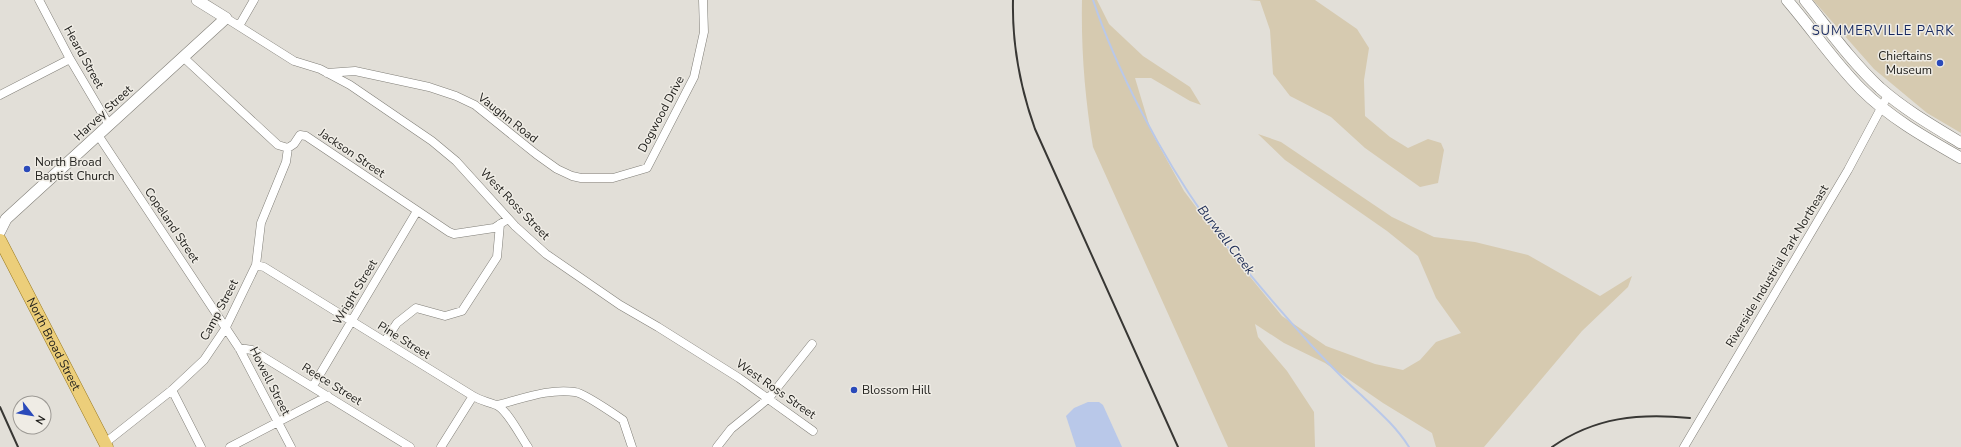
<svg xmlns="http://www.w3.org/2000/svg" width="1961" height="447" font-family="'Nunito Sans',sans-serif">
<rect width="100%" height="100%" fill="#e2dfd8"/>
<path fill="#d6cab0" d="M 1082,0 L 1097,0 L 1109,24 L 1143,56 L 1190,87 L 1201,105 L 1190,101 L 1151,78 L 1135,78 L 1151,131 L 1184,191 L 1229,251 L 1282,316 L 1326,346 L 1375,364 L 1403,370 L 1420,360 L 1436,342 L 1461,333 L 1436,298 L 1418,256 L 1387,231 L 1285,160 L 1258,134 L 1281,142 L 1392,217 L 1434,237 L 1475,242 L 1528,255 L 1600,296 L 1632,276 L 1628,287 L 1582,331 L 1484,447 L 1436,447 L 1432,433 L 1383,403 L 1325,363 L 1284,343 L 1255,324 L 1258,337 L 1287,371 L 1314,412 L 1315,447 L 1228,447 L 1093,147 C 1085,98 1081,50 1082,0 Z
M 1249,0 L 1315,0 L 1357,29 L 1369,48 L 1364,80 L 1365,116 L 1390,137 L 1408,148 L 1428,139 L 1441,143 L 1444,150 L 1438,183 L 1420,187 L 1365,148 L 1331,117 L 1290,96 L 1273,74 L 1270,30 L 1260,1 Z
M 1813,0 L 1961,0 L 1961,133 L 1927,113 L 1874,69 Z"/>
<path fill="#b9c8e9" d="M 1088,402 L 1099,402 L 1103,405 L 1122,447 L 1076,447 L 1066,416 L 1074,408 Z"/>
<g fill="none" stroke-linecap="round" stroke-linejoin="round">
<path stroke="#b9c8e9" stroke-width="2" d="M 1093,0 C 1117,71 1161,155 1205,217 C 1238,262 1275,305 1313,347 C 1328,363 1343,379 1360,394 C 1377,410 1396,426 1409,447"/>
<defs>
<path id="street" d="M 39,0 L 70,59 L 109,125
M 226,18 L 294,61 L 320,69 L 350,85 L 432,141 L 456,161 L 515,226 L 546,254 L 620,305 L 658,327 L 739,378 L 813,431
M 239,26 L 254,0
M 183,57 L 278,145 L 288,148 L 294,144 L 300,135 L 306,136 L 449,232 L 454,234 L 494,228 L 508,219
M 327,73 L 355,71 L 429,87 L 456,96 L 475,105 L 536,154 L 557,169 L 572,176 L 581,178 L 613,178 L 647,168 L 694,77 L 704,32 L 703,0
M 0,95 L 70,59
M 98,135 L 239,348 L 291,447
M 256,265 L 264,267 L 473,396 C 483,402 487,401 496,405 C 507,409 521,437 528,447
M 385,341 L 397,323 L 416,308 L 445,316 L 462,311 L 497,257 L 500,224
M 239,348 L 252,350 L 410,447
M 313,386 L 417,211
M 172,390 L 201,447
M 497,405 C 522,399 549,388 575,392 C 584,393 614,414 623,420 L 632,447
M 105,443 L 172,390 L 204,360 L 225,329 L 256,265 L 261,223 L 286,162 L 288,148
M 230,447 L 328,396
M 441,447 L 473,396
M 717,447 L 731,429 L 769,398 L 812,344
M 1684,447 L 1848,170 L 1888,95"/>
<path id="secondary" d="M 1787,0 C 1812,29 1834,62 1861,89 C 1890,118 1926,138 1961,158
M 1805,0 C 1829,30 1852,62 1880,88 C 1905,110 1933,126 1961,143
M 0,231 L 6,219 L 226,18 L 197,0"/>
<g id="primary">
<path id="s1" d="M 0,240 L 107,447"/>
</g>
</defs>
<use href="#street" stroke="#817f78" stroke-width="9"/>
<use href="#secondary" stroke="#817f78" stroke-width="12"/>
<use href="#primary" stroke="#9c7c20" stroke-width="13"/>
<use href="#street" stroke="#fff" stroke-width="8"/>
<use href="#secondary" stroke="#fff" stroke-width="11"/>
<use href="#primary" stroke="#ecce7a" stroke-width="12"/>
<path stroke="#383734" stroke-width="2" d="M 1013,0 C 1012,45 1020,87 1035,129 L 1178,447
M 0,407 L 18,447
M 1552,447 C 1595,417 1639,413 1690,418"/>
</g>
<g fill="#2a4aba" stroke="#efece5" stroke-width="1.5">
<circle cx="1940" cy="63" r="4"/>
<circle cx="27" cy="169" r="4"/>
<circle cx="854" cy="390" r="4"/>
</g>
<g text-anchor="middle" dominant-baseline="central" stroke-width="3" stroke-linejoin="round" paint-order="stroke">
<g font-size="12" fill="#21201d" stroke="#efece5" text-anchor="start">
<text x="1932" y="56" text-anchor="end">Chieftains<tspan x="1932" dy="14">Museum</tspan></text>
<text x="35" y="162">North Broad<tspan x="35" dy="14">Baptist Church</tspan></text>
<text x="862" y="390">Blossom Hill</text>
</g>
<g font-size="12" fill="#21201d" stroke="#efece5">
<text transform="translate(84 57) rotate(61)">Heard Street</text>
<text transform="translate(103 113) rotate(-43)">Harvey Street</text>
<text transform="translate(661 114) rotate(-62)">Dogwood Drive</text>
<text transform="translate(508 118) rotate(38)">Vaughn Road</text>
<text transform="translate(352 153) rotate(34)">Jackson Street</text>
<text transform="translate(515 204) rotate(46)">West Ross Street</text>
<text transform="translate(172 225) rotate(56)">Copeland Street</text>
<text transform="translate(1777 266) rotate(-59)">Riverside Industrial Park Northeast</text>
<text transform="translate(355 292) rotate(-59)">Wright Street</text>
<text transform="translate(219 310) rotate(-62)">Camp Street</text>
<text transform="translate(404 340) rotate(32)">Pine Street</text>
<text stroke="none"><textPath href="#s1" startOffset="117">North Broad Street</textPath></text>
<text transform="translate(270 381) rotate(63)">Howell Street</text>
<text transform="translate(332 384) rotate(32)">Reece Street</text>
<text transform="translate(776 389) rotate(35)">West Ross Street</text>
</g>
<g font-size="13" letter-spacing="1" fill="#16285f" stroke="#efece5">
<text x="1883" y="31">SUMMERVILLE PARK</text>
</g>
<g font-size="13" font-style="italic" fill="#1a2953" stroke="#efece5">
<text transform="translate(1226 240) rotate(52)">Burwell Creek</text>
</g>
</g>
<g transform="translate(32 415) rotate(121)"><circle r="19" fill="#efece5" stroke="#9d9a95"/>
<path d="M0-3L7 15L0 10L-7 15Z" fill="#2a4aba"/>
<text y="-6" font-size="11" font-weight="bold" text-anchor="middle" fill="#21201d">N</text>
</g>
</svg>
